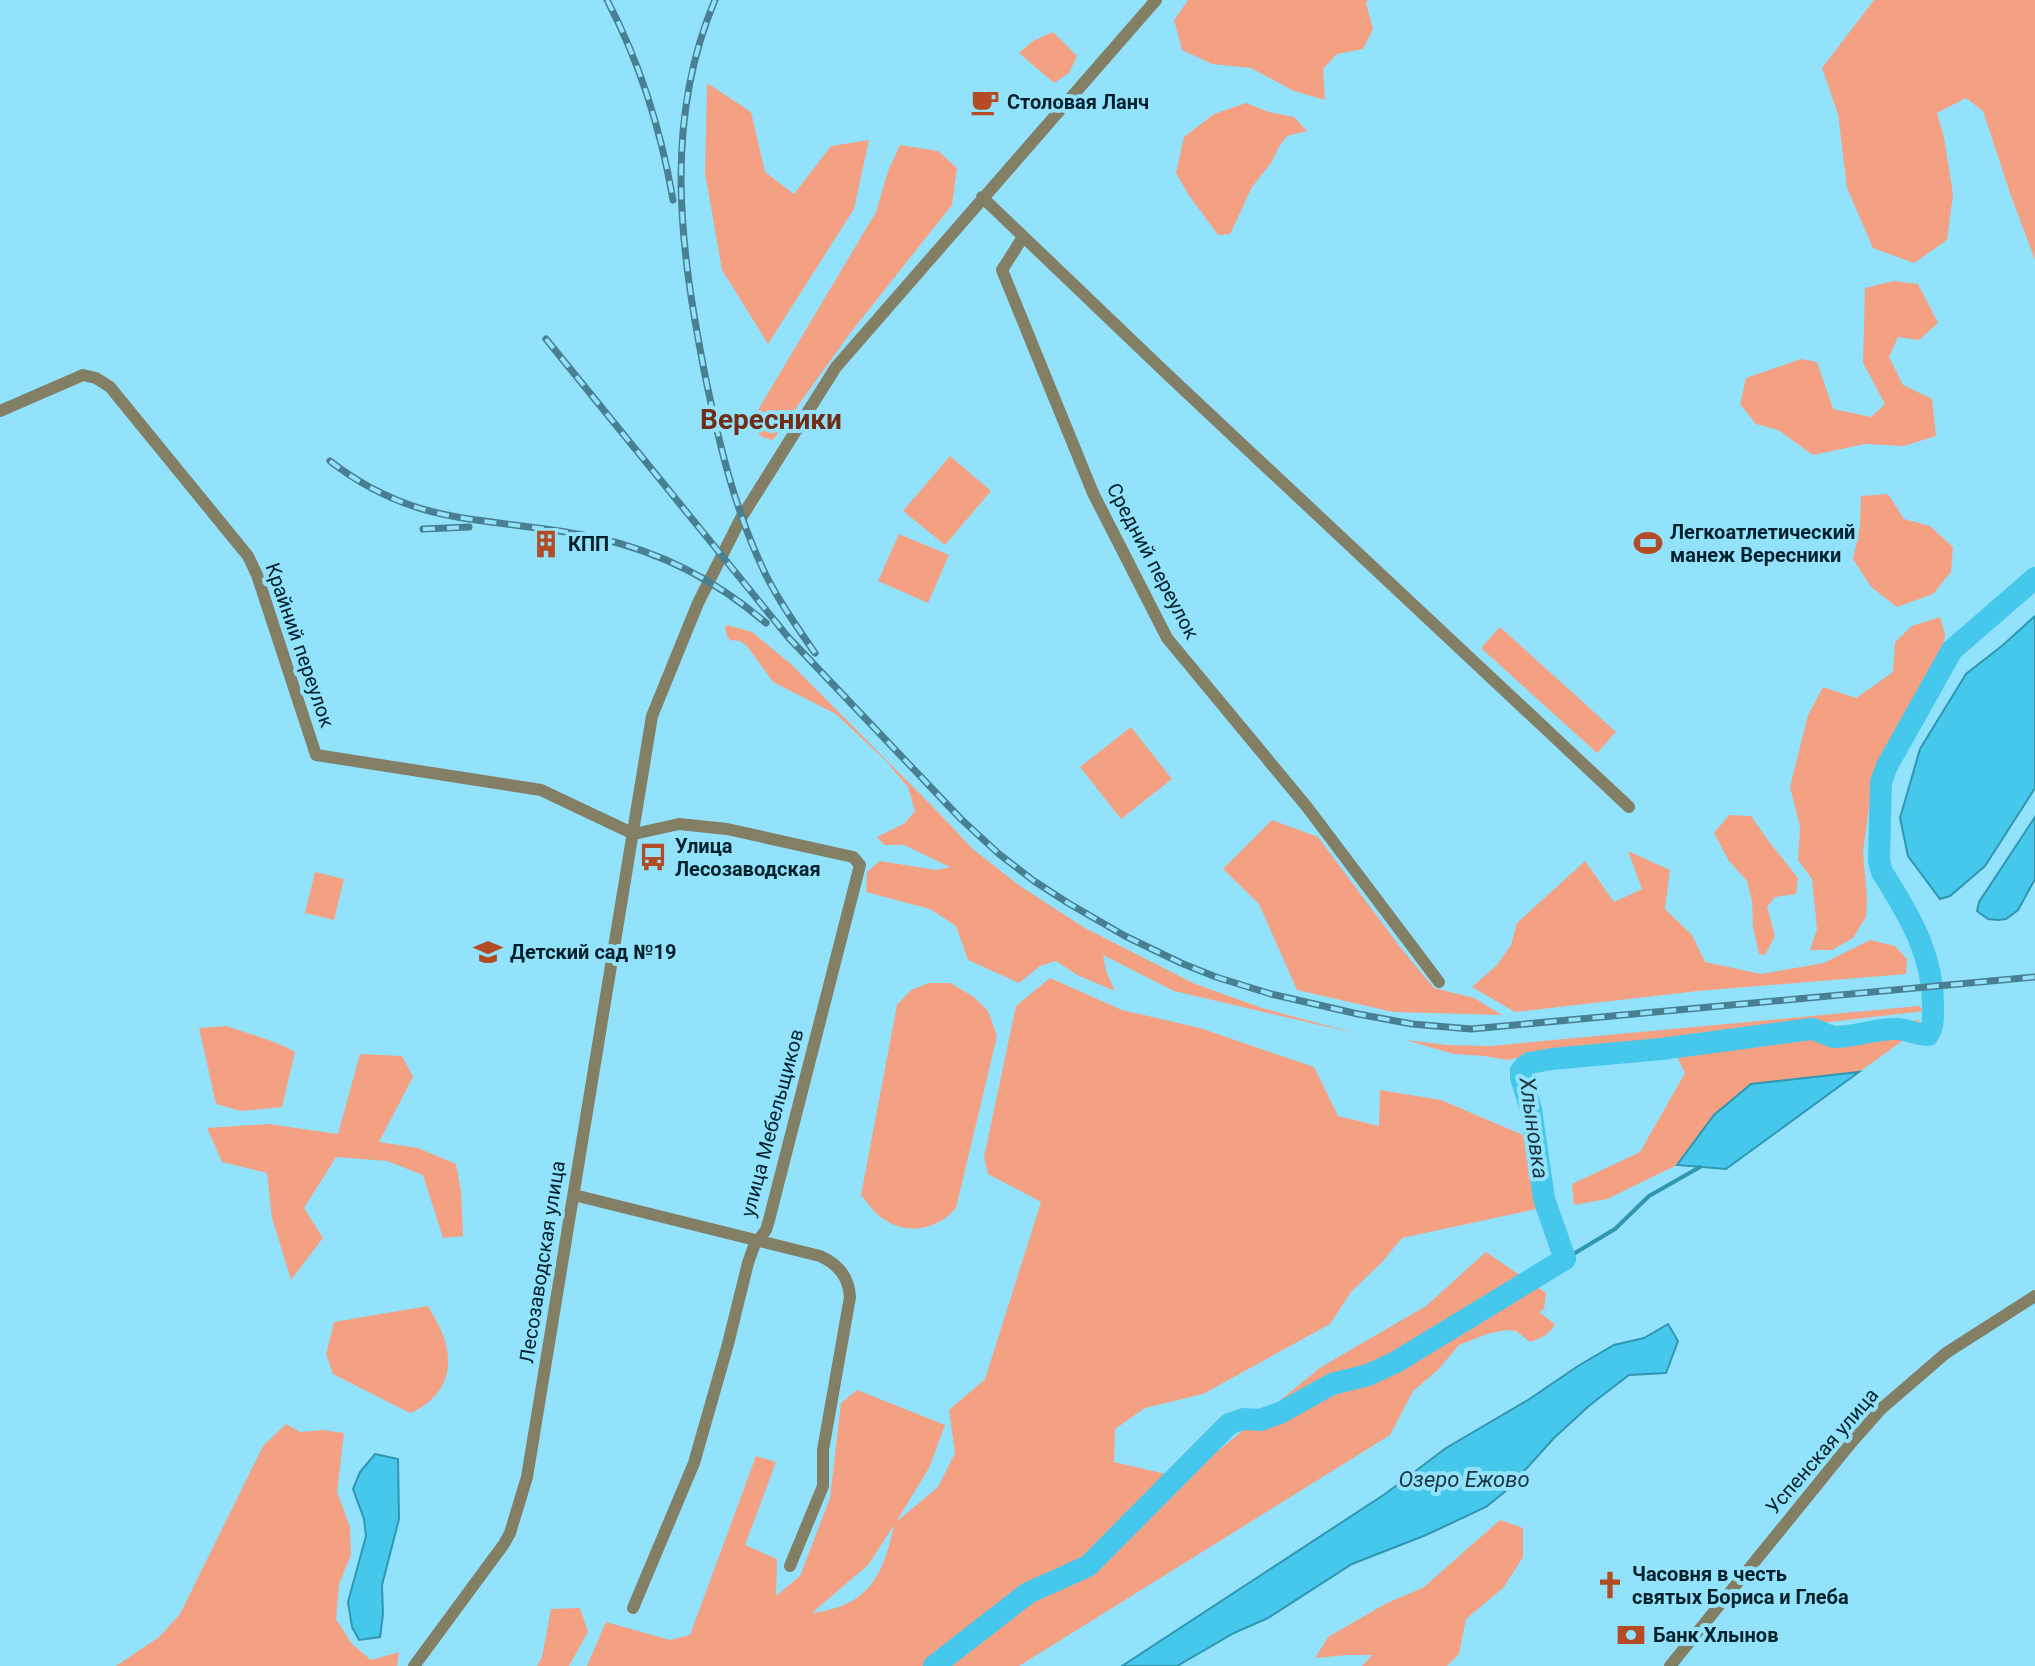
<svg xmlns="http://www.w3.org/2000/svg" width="2035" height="1666" font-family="Roboto,sans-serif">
<rect width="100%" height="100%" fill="#93e2fc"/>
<path fill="#f4a183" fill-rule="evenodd" d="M 1188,0 L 1368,0 L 1366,3 L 1373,29 L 1363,49 L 1337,54 L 1323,69 L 1325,100 L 1294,91 L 1251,68 L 1212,64 L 1182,50 L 1174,20 Z
M 1874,0 L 2035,0 L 2035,260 L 2010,193 L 1983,111 L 1966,98 L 1937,113 L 1944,137 L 1953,194 L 1947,240 L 1914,263 L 1873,248 L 1847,188 L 1838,114 L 1822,68 Z
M 1053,32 L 1077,56 L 1069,73 L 1054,83 L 1019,53 L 1033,41 Z
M 707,83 L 751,112 L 765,172 L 794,194 L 831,146 L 869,140 L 854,209 L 768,344 L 722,270 L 705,173 Z
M 1246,103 L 1269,112 L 1294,117 L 1307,131 L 1287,136 L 1280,145 L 1271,163 L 1252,187 L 1230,234 L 1218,235 L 1188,194 L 1176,173 L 1184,137 L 1214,114 Z
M 900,145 L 938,151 L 957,168 L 952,205 L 851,332 L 773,440 L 762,437 L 749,425 L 876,212 L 888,171 Z
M 1894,281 L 1918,284 L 1938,323 L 1919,340 L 1898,337 L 1889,357 L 1903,385 L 1932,399 L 1936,436 L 1904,446 L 1865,444 L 1813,455 L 1778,430 L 1756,424 L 1740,404 L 1746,378 L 1801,359 L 1817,362 L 1833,409 L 1871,417 L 1885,404 L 1863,363 L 1865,288 Z
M 950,456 L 991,491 L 945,545 L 903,511 Z
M 1888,494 L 1904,519 L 1930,526 L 1953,547 L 1951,572 L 1933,594 L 1897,607 L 1871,587 L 1853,559 L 1860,526 L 1861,496 Z
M 899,534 L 949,555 L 928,603 L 878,581 Z
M 1940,617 L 1945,635 L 1939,665 L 1873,779 L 1863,851 L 1867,899 L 1866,917 L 1853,938 L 1832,950 L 1810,950 L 1817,929 L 1812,879 L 1798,860 L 1800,827 L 1790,787 L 1808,715 L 1823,687 L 1856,698 L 1893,672 L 1895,642 L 1912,626 Z
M 727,625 L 752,632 L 791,664 L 934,808 L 974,850 L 1020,886 L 1085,928 L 1193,983 L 1262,1008 L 1358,1034 L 1174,991 L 1103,955 L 1106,971 L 1115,991 L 1077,975 L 1056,961 L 1040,966 L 1019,983 L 968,960 L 956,926 L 930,909 L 866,892 L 867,872 L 880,861 L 936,870 L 950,867 L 904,845 L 884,845 L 877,837 L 905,823 L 915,811 L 908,787 L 886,761 L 836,714 L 773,682 L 747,646 L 740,641 L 730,640 L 727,636 L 725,627 Z
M 1500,627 L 1616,732 L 1597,753 L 1481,648 Z
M 1131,727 L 1172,779 L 1121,819 L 1080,767 Z
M 1729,815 L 1751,816 L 1770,843 L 1798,878 L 1796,894 L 1775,897 L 1767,907 L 1775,936 L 1765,955 L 1759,954 L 1753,927 L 1752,902 L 1747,881 L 1729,861 L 1714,833 Z
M 1272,820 L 1318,837 L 1400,947 L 1434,988 L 1474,998 L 1502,1015 L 1393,1012 L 1297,990 L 1259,904 L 1223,869 Z
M 1628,851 L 1670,870 L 1665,909 L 1692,935 L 1705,962 L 1761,974 L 1824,963 L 1870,940 L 1895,946 L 1907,959 L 1906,974 L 1698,991 L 1515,1012 L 1472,987 L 1497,965 L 1511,945 L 1517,923 L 1585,861 L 1614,902 L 1642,889 Z
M 315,872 L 344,879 L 334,920 L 305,913 Z
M 1050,978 L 1122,1010 L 1200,1028 L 1314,1067 L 1338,1116 L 1379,1126 L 1380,1090 L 1441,1100 L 1523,1135 L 1536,1209 L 1402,1238 L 1382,1262 L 1351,1292 L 1330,1324 L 1203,1394 L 1145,1408 L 1115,1429 L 1114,1462 L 1170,1475 L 1214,1454 L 1321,1367 L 1426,1306 L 1486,1252 L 1546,1293 L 1544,1309 L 1540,1311 L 1540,1313 L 1555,1324 C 1549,1335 1541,1338 1530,1342 L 1516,1331 L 1506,1330 L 1487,1334 L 1459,1345 L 1438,1370 L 1413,1391 L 1390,1435 L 1019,1666 L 587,1666 L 606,1622 L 670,1640 L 690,1635 L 756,1456 L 776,1462 L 745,1545 L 777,1559 L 776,1596 L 800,1576 L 830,1498 L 841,1403 L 857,1390 L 945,1425 L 929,1468 L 896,1522 L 938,1487 L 955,1453 L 949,1410 L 985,1379 L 1041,1202 L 988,1174 L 984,1157 L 1016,1006 ZM 894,1525 C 883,1577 868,1606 812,1613 L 869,1564 Z
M 929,983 L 950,983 L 974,997 L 988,1011 L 997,1036 L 956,1208 C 934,1234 897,1236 873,1210 C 869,1205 865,1200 861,1195 L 897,1005 L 911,990 Z
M 1919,1006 L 1924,1011 L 1587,1050 L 1557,1051 L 1507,1060 L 1484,1056 L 1454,1054 L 1405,1040 L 1448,1045 L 1490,1046 Z
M 1920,1020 L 1912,1034 L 1859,1072 L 1751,1084 L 1714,1115 L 1677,1165 L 1607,1199 L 1574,1205 L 1572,1184 L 1640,1152 L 1685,1073 L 1674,1050 Z
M 227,1026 C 251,1035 272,1039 295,1052 L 282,1107 L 241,1111 L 216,1104 L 199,1028 Z
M 360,1054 L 402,1056 L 413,1077 L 379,1142 L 418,1148 L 456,1164 L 461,1191 L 463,1236 L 443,1238 L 423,1175 L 387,1161 L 336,1157 L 304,1208 L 323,1238 L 291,1280 L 272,1218 L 267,1173 L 222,1162 L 207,1128 L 268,1124 L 338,1134 Z
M 428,1306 C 433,1315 439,1325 443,1335 C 456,1369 444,1399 410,1413 L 333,1374 L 326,1354 L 334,1322 Z
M 286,1424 L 300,1432 L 323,1430 L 344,1433 L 337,1492 L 350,1527 L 351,1555 L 339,1584 L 336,1619 L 352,1644 L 371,1660 L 399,1652 L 397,1666 L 116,1666 L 159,1637 L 180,1614 L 263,1446 Z
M 1500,1520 L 1523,1528 L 1523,1557 L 1504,1587 L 1466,1619 L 1459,1654 L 1447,1666 L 1362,1666 L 1372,1655 L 1347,1655 L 1315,1658 L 1328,1637 L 1385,1604 L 1424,1587 Z
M 580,1608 L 588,1632 L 569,1666 L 537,1666 L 542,1657 L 551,1609 Z"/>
<path fill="#45c8ec" stroke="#3096b2" stroke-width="2" d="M 2035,616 L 2035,788 L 1985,866 L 1950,896 L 1940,899 L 1908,856 L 1900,818 L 1920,749 L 1966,674 L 2003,645 Z
M 2035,817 L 2035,879 L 2018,910 L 2006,919 L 1998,920 L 1988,919 L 1977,911 L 1979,902 Z
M 1859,1072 L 1726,1169 L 1677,1165 L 1714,1115 L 1751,1084 Z
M 1668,1324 L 1678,1341 L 1666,1373 L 1629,1375 L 1590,1405 L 1554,1438 L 1507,1490 L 1486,1507 L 1426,1535 L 1352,1564 L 1268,1618 L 1234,1633 L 1177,1666 L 1122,1666 L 1385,1494 L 1446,1448 L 1528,1400 L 1578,1366 L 1614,1345 L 1644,1338 Z
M 375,1454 L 398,1459 L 399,1519 L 382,1585 L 383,1614 L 380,1637 L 359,1640 L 352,1627 L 348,1602 L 366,1536 L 364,1519 L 353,1489 L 360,1472 Z"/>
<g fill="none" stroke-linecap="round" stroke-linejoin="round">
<path stroke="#3096b2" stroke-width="4" d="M 1565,1259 L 1615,1229 L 1649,1196 L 1700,1167"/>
<path stroke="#45c8ec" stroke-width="22" d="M 934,1666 L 1028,1593 L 1088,1566 L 1229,1424 L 1243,1419 L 1260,1420 L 1280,1413 L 1332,1384 L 1368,1375 L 1396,1362 L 1565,1259 L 1544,1199 L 1531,1109 L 1521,1078 L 1521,1071 L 1524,1067 L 1529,1063 L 1552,1059 L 1661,1049 L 1811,1029 C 1820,1030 1827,1036 1835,1037 C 1856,1037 1876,1028 1898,1029 C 1909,1030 1917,1035 1928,1035 C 1933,1027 1933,1020 1933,1011 C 1935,958 1910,916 1882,872 L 1879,861 L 1881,782 L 1887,766 L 1952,650 L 2035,578"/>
<path stroke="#837f65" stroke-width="12" d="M 982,197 L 1167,374 L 1629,807
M 1023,237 L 1002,270 L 1093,493 L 1167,638 L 1307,807 L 1439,982
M 0,411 L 83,375 L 96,378 L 110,387 L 248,556 L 257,575 L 316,755 L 541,790 L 634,834
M 574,1195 L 820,1256 C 838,1264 849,1277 850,1297 L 823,1450 L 823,1486 L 790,1566
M 633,1608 L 694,1463 L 728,1344 L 748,1263 L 754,1246 L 766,1230 L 769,1220 L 860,865 L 853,857 L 727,829 L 679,824 L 634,834
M 414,1666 L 504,1544 L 510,1533 L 527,1477 L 652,716 L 698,603 L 741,518 L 836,367 L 1156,0
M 1670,1666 L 1851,1443 L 1881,1409 L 1946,1353 L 2035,1296"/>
<defs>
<path id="rail" d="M 607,0 C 640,63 661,130 673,200
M 715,0 C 663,123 680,247 705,375 C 719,443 734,508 764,571 C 778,600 797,627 815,653
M 546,339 L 788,637 L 961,819 L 999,854 L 1034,881 L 1068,903 L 1125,936 L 1181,963 L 1216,977 L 1271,994 L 1358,1014 L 1412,1024 L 1471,1029 L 2035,977
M 330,461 C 366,489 407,508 452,516 C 500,525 550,527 598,538 C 661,552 717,581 766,623
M 423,529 L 469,527"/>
</defs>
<use href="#rail" stroke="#487f91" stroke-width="7"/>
<use href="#rail" stroke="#93e2fc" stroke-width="4" stroke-dasharray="12" stroke-linecap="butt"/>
</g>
<defs>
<symbol id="cafe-bare" viewBox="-9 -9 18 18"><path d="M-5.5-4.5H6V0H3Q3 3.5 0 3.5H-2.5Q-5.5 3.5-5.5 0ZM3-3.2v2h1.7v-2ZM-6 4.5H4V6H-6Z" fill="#b34c24" stroke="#93e2fc" stroke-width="2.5" paint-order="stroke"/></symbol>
<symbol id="stadium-bare" viewBox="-9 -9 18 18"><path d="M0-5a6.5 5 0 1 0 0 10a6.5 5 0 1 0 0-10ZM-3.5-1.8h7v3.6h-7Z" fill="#b34c24" stroke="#93e2fc" stroke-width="2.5" paint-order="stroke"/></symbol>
<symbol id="building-bare" viewBox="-9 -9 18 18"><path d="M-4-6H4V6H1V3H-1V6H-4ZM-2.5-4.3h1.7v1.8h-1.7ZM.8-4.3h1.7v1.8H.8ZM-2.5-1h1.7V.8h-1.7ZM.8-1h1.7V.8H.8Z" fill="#b34c24" stroke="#93e2fc" stroke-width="2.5" paint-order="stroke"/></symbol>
<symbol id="bus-bare" viewBox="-9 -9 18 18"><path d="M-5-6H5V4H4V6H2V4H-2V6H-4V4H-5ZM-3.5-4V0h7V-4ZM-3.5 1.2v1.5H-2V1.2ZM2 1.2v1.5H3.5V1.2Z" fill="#b34c24" stroke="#93e2fc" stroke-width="2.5" paint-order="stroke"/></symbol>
<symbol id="school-bare" viewBox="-9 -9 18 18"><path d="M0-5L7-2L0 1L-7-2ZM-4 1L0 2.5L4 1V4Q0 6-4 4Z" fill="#b34c24" stroke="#93e2fc" stroke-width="2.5" paint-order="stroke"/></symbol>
<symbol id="church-bare" viewBox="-9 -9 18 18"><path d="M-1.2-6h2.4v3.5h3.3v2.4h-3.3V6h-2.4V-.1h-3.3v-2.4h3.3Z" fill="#b34c24" stroke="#93e2fc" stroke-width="2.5" paint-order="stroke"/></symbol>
<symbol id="bank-bare" viewBox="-9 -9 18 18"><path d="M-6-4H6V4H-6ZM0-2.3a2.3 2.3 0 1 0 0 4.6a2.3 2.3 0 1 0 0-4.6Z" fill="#b34c24" stroke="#93e2fc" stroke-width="2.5" paint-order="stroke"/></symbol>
</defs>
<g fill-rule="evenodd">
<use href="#cafe-bare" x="965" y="82" width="40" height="40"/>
<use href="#stadium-bare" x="1628" y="523" width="40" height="40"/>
<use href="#building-bare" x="526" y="524" width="40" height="40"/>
<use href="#bus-bare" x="633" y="837" width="40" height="40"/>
<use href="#school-bare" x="468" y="932" width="40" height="40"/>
<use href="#church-bare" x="1590" y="1565" width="40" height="40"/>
<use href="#bank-bare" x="1611" y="1615" width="40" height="40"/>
</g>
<g text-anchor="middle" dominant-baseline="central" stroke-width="8" stroke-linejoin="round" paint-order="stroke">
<g font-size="20" font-weight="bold" fill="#00212b" stroke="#93e2fc" text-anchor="start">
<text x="1007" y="102">Столовая Ланч</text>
<text x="1670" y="532">Легкоатлетический<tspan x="1670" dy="23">манеж Вересники</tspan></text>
<text x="568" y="544">КПП</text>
<text x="675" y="846">Улица<tspan x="675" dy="23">Лесозаводская</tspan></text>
<text x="510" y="952">Детский сад №19</text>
<text x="1632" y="1574">Часовня в честь<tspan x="1632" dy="23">святых Бориса и Глеба</tspan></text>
<text x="1653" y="1635">Банк Хлынов</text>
</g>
<g font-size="20" fill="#00212b" stroke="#93e2fc">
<text transform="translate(1153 561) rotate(62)">Средний переулок</text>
<text transform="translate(300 645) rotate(71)">Крайний переулок</text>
<text transform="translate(772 1123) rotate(-75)">улица Мебельщиков</text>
<text transform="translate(542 1262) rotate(-81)">Лесозаводская улица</text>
<text transform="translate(1822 1451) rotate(-49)">Успенская улица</text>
</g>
<g font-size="22" font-style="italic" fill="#1b363f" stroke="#93e2fc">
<text transform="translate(1534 1128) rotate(82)">Хлыновка</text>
<text x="1464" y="1479">Озеро Ежово</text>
</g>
<g font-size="28" font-weight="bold" fill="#6f2e15" stroke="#93e2fc">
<text x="771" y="419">Вересники</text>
</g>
</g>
</svg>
